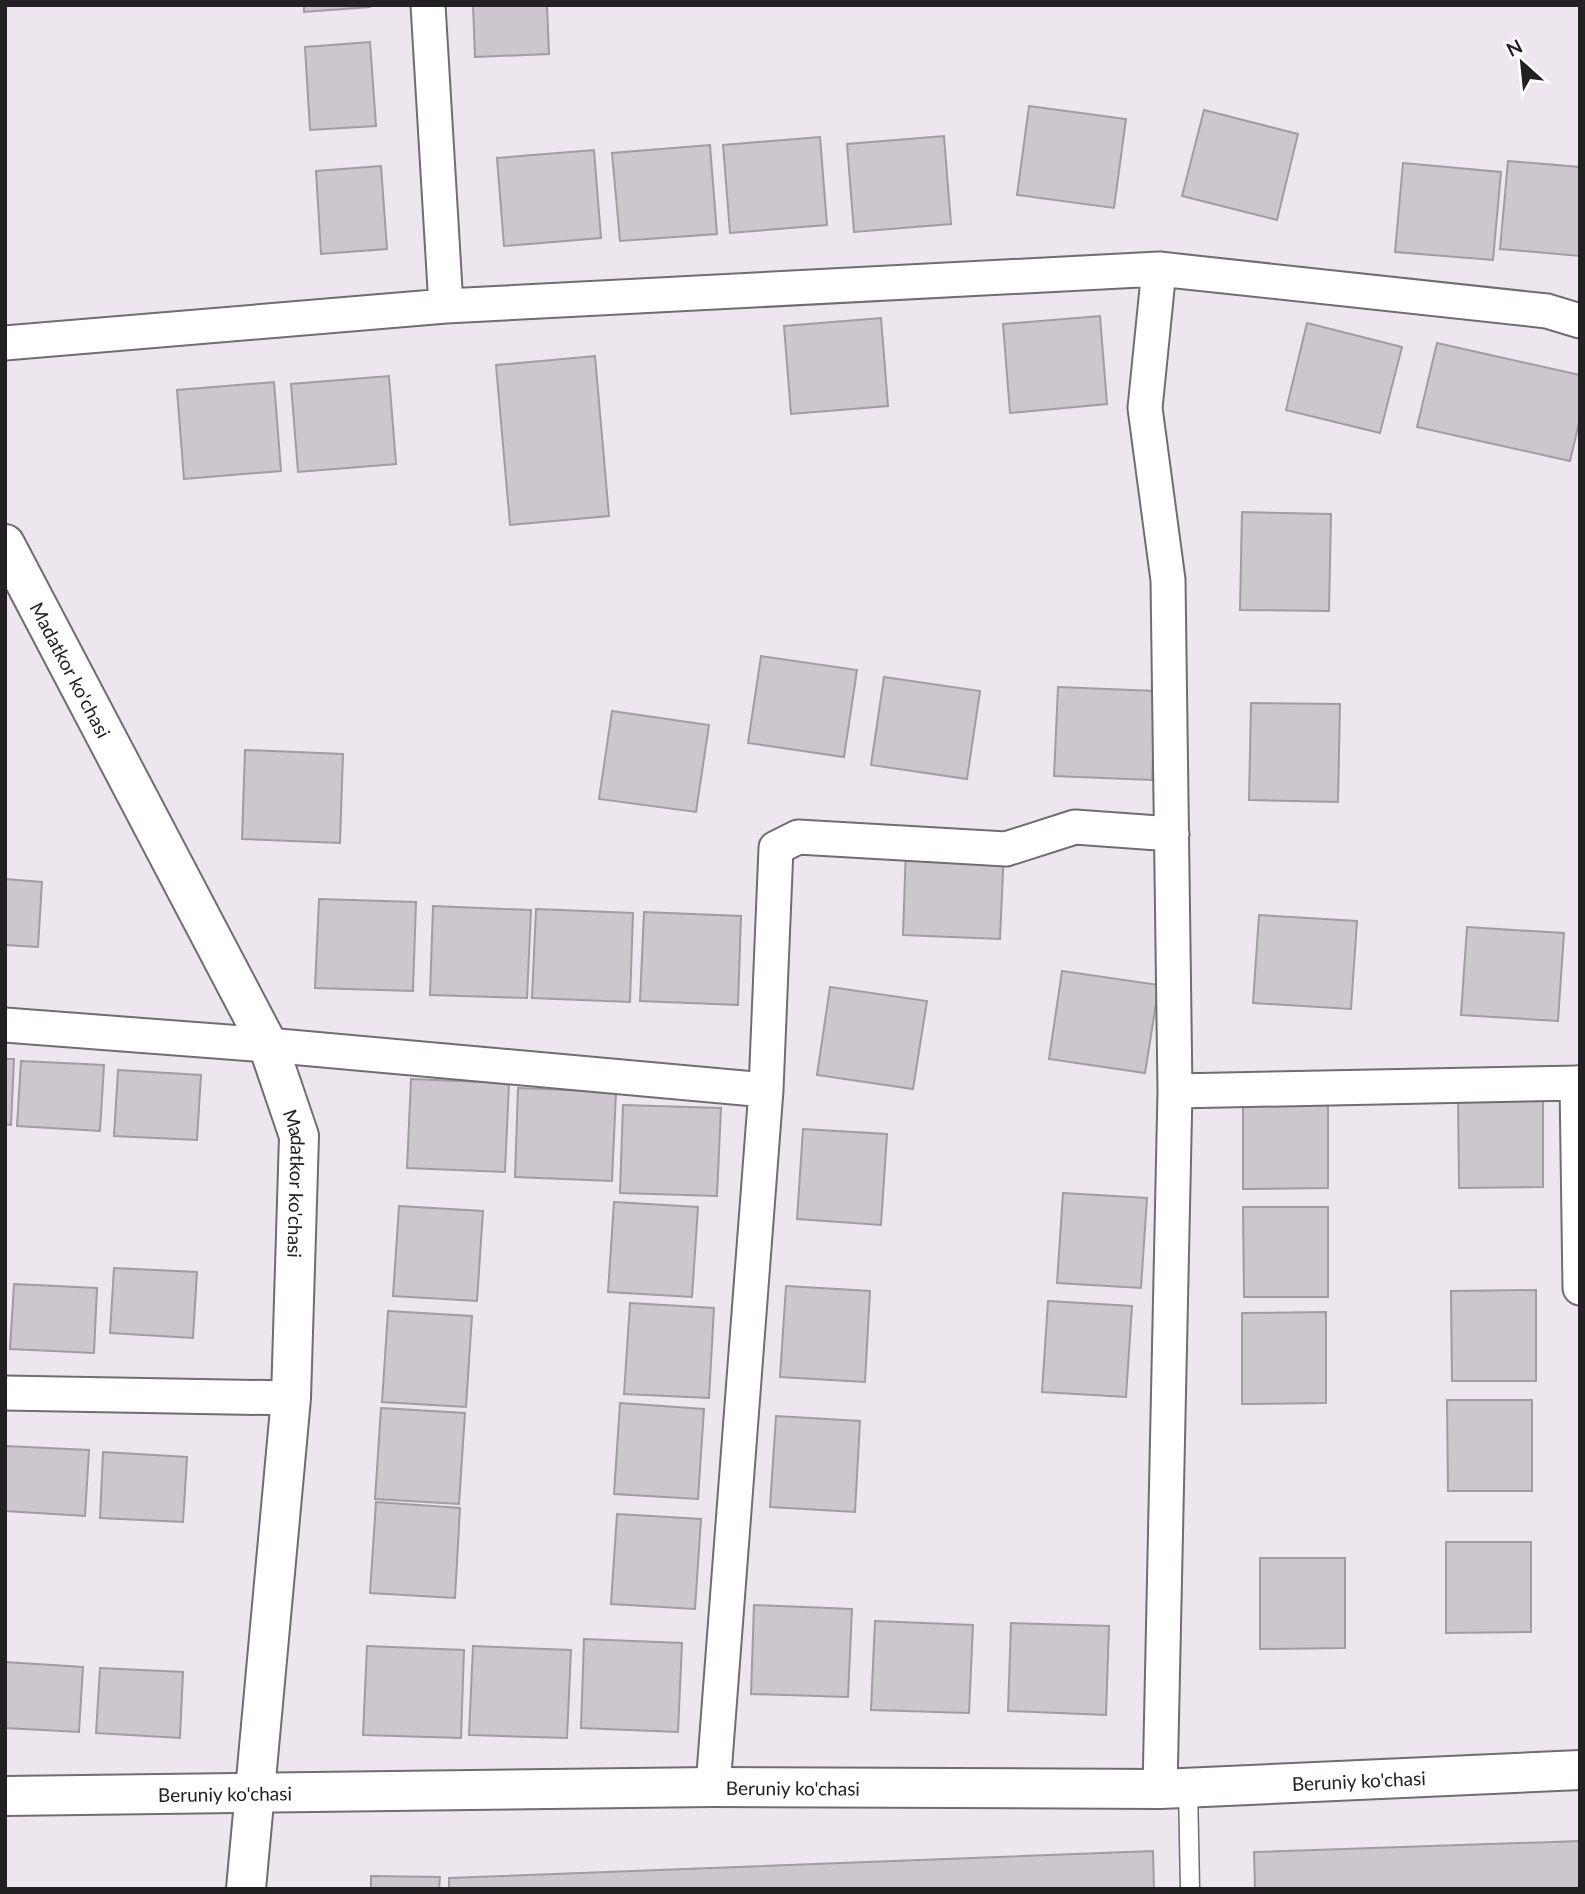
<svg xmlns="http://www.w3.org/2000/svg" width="1585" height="1894" font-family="Lato,sans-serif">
<rect width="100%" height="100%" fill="#ede6ef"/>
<path fill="#ccc6cd" stroke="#a19ba2" stroke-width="2" d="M 304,5 L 370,5 L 370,7 L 304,12 Z
M 473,5 L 547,5 L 549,54 L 475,57 Z
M 370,42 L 376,126 L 310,130 L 305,47 Z
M 1029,106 L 1126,119 L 1114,208 L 1017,195 Z
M 1204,110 L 1298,134 L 1277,220 L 1182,196 Z
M 944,136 L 951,224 L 854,232 L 847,144 Z
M 820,137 L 827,225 L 730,233 L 723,145 Z
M 710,145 L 717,234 L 620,241 L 612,153 Z
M 594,150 L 601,238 L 504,246 L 497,158 Z
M 1508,161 L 1580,167 L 1580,256 L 1500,249 Z
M 1403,163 L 1501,172 L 1493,260 L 1395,252 Z
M 381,166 L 387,249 L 321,254 L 316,171 Z
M 1100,316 L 1107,404 L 1010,413 L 1003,324 Z
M 881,318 L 888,406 L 791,414 L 784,326 Z
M 1307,323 L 1402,347 L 1380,433 L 1286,410 Z
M 1437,343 L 1580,375 L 1580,419 L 1570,461 L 1417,427 Z
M 595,356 L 609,516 L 510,525 L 496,365 Z
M 389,376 L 396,464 L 298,472 L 291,384 Z
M 274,382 L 281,471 L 184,479 L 177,390 Z
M 1242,512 L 1331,514 L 1329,611 L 1240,610 Z
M 761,656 L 857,670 L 844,757 L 748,743 Z
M 884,677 L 980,691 L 967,779 L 871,765 Z
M 1058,687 L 1156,691 L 1152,780 L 1054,776 Z
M 1251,703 L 1340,704 L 1338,802 L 1249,800 Z
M 612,711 L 709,725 L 696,812 L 599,799 Z
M 245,750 L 343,754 L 340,843 L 242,839 Z
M 906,846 L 1004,850 L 1000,939 L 903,935 Z
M 5,879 L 42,882 L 38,947 L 5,945 Z
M 319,899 L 416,902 L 413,991 L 315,988 Z
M 433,906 L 531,910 L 527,998 L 430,995 Z
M 536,909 L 633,913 L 630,1002 L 532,998 Z
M 644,912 L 741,916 L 738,1005 L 640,1001 Z
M 1259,915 L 1357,921 L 1351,1009 L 1253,1003 Z
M 1467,927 L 1564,933 L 1558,1021 L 1461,1015 Z
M 1062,971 L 1159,985 L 1145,1073 L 1049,1059 Z
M 830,987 L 927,1001 L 913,1089 L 817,1075 Z
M 5,1059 L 14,1059 L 11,1125 L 5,1124 Z
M 21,1061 L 104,1065 L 100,1131 L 17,1126 Z
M 118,1070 L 201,1075 L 197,1140 L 114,1136 Z
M 411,1079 L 509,1083 L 505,1172 L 407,1168 Z
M 518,1088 L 616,1092 L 612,1181 L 515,1177 Z
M 1328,1097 L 1328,1188 L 1243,1189 L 1243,1098 Z
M 1458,1097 L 1543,1097 L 1543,1187 L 1459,1188 Z
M 623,1105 L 721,1108 L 717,1196 L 620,1193 Z
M 803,1129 L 887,1134 L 881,1225 L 797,1219 Z
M 1063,1193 L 1147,1198 L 1141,1288 L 1057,1283 Z
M 614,1202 L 698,1207 L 692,1297 L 608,1292 Z
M 399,1206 L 483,1211 L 477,1301 L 393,1296 Z
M 1243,1207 L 1328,1207 L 1328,1297 L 1244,1297 Z
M 114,1268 L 197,1272 L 193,1338 L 110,1333 Z
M 14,1284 L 97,1288 L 94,1353 L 10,1349 Z
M 786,1286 L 870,1291 L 865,1382 L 780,1377 Z
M 1536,1290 L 1536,1381 L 1452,1381 L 1451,1291 Z
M 1048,1301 L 1132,1306 L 1126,1397 L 1042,1392 Z
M 630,1303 L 714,1308 L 709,1398 L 624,1394 Z
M 388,1311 L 472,1316 L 466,1407 L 382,1402 Z
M 1326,1312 L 1326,1403 L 1242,1404 L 1242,1313 Z
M 1447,1400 L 1532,1400 L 1532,1491 L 1448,1491 Z
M 620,1403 L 704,1409 L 698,1499 L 614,1494 Z
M 381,1408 L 465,1413 L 459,1504 L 375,1499 Z
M 776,1416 L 860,1421 L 855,1512 L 770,1507 Z
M 5,1446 L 89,1450 L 85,1516 L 5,1511 Z
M 103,1452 L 187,1457 L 183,1522 L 100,1518 Z
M 376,1502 L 460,1508 L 455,1598 L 370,1593 Z
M 617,1514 L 701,1519 L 695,1609 L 611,1604 Z
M 1446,1542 L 1531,1542 L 1531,1632 L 1446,1633 Z
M 1260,1558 L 1345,1558 L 1345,1648 L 1260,1649 Z
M 754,1605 L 852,1609 L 848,1697 L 751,1694 Z
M 875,1621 L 973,1625 L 969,1713 L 871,1710 Z
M 1011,1623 L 1109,1626 L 1106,1715 L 1008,1711 Z
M 584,1639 L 682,1643 L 678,1732 L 581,1728 Z
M 367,1646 L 464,1650 L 461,1738 L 363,1735 Z
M 473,1646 L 571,1650 L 567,1738 L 469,1735 Z
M 5,1662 L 83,1667 L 79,1732 L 5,1728 Z
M 100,1668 L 183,1672 L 180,1738 L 96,1733 Z
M 1580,1841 L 1580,1889 L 1255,1889 L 1254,1852 Z
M 1153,1851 L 1154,1889 L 449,1889 L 449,1878 Z
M 371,1876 L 440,1877 L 439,1889 L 371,1889 Z"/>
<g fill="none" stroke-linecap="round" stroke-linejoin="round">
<defs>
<path id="service" d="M 1188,1787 L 1190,1889"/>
<path id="minor" d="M 428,5 L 446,306
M 1159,269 L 1145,408 L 1168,580 L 1175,1091 L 1160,1789
M 5,343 L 446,306 L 1159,269 L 1547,311 L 1580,321
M 5,1025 L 268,1045 L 766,1090
M 1577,1083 L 1580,1288
M 1175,1091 L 1580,1083
M 5,1393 L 291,1398
M 713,1787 L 766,1090 L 776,848 L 798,837 L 1006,849 L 1075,827 L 1172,834"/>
<g id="tertiary">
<path id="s1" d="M 5,544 L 268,1045 L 299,1136 L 291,1398 L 246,1889"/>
<path id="s2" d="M 5,1796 L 713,1787 L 1160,1789 L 1580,1770"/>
</g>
</defs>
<use href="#service" stroke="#716b72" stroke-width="21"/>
<use href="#minor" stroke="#716b72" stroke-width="37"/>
<use href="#tertiary" stroke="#716b72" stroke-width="42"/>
<use href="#service" stroke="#fff" stroke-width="18"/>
<use href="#minor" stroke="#fff" stroke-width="33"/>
<use href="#tertiary" stroke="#fff" stroke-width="38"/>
</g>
<g text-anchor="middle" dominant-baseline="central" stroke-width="7" stroke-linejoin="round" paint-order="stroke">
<g font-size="19" fill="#222022" stroke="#fff">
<text stroke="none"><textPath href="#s1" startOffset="142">Madatkor ko'chasi</textPath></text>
<text stroke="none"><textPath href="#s1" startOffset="709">Madatkor ko'chasi</textPath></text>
<text stroke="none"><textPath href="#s2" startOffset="1354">Beruniy ko'chasi</textPath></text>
<text stroke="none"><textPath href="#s2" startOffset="788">Beruniy ko'chasi</textPath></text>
<text stroke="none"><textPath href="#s2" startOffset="220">Beruniy ko'chasi</textPath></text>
</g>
</g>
<rect width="1585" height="1894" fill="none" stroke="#222022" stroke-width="14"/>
<g transform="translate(1522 63) rotate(333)" stroke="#ffffff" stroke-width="5" paint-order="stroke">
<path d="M0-5L12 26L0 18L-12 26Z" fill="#222022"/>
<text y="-10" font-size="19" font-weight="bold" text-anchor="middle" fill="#222022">N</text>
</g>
</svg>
